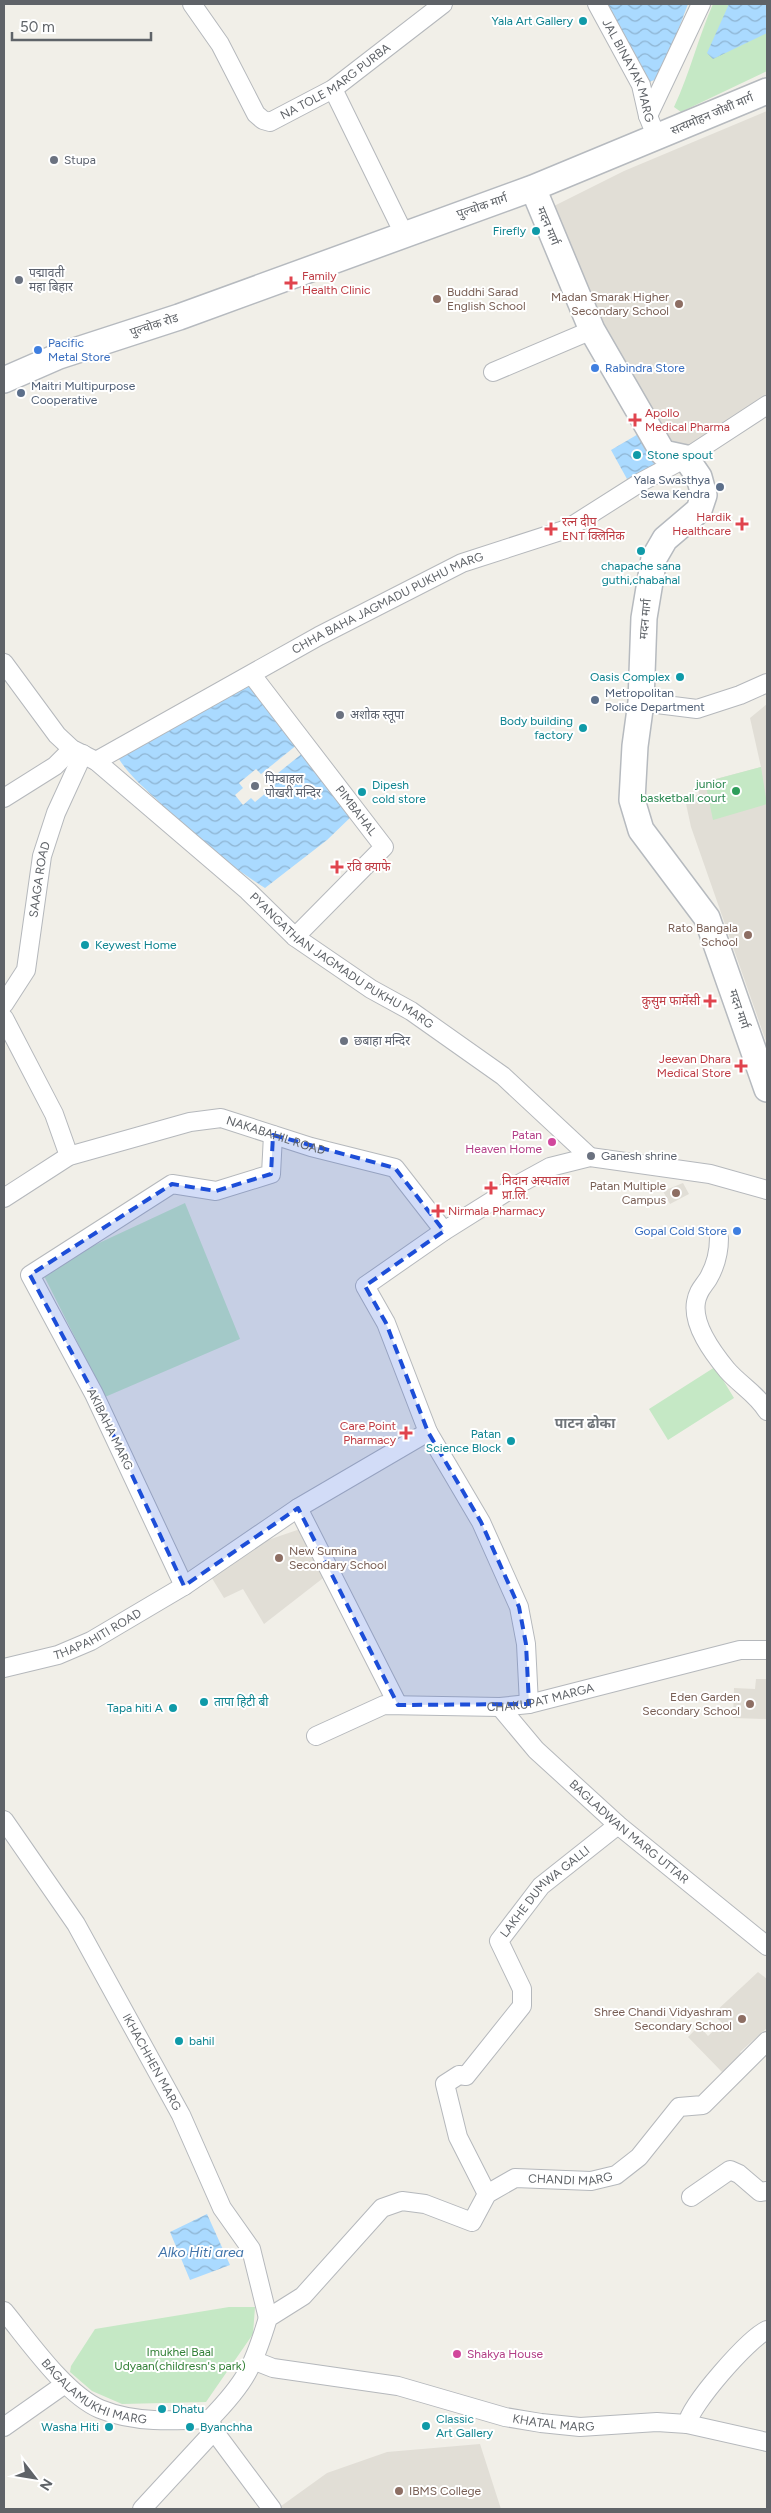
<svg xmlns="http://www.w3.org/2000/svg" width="771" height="2513" font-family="Figtree,'Noto Sans Devanagari',sans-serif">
<defs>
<pattern id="water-waves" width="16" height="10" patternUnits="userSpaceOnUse" patternTransform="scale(1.25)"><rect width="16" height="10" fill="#aadaff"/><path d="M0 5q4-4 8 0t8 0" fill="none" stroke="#8eb4d2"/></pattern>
</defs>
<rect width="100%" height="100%" fill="#f1efe8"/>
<path fill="#e1ded6" d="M 767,111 L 767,398 L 690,447 L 658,445 L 546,210 L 624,171 Z
M 767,704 L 767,1044 L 691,827 L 685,799 L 699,794 L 697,784 L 761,767 L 750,718 Z
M 683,1183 L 689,1194 L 670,1204 L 663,1191 Z
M 306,1527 L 327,1575 L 264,1624 L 243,1589 L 224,1598 L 210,1575 L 268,1540 Z
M 756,1679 L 767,1679 L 767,1719 L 733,1718 L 734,1688 L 755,1689 Z
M 758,1972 L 767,1979 L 767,2028 L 740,2052 L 745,2059 L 737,2068 L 722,2072 L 688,2037 L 699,2026 L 708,2036 L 722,2023 L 713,2014 Z
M 480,2444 L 501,2509 L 277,2509 L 327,2473 L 387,2452 Z"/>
<path fill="#c5e8c5" d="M 713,4 L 767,4 L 767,71 L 681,112 L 674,107 C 690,73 698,38 713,4 Z
M 761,767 L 767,804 L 713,820 L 705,782 Z
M 185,1203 L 240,1339 L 105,1397 L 41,1270 Z
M 715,1367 L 734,1398 L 668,1440 L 649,1409 Z
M 229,2307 L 255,2307 L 253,2334 L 206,2402 L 122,2404 L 92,2391 L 70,2372 L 71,2366 L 95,2329 Z"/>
<path fill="url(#water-waves)" d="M 597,4 L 688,4 L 660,78 L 641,85 Z
M 729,4 L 767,4 L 767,33 L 713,59 L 707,53 Z
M 640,433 L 657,463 L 627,479 L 611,450 Z
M 248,681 L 355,813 L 327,840 L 265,888 C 224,862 189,831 154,797 C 140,784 125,771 116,754 Z
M 207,2214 L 230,2265 L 190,2280 L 170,2232 Z"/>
<path fill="#f1efe8" d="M 298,744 L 304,752 L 267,782 L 272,788 L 255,802 L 251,798 L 243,805 L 235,795 L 243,788 L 239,783 L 256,769 L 261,774 Z"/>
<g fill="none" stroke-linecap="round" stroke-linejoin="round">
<defs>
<g id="street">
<path id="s1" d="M 192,4 L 220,44 L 256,114 L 263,120 L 270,122 L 333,89 L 443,4"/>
<path id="s2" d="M 597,4 L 641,85 L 648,116 L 657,138"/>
<path d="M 333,89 L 404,234"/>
<path d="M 648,116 L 701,4"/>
<path d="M 493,372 L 592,330"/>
<path id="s3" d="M 4,663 L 57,735 L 72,749 L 96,761 L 248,891 L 295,937 L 371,989 L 411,1011 L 503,1076 L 590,1157"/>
<path id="s4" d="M 252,675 L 384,847 L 295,937"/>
<path d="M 641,702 L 697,709 L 740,695 L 767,683"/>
<path id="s5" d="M 96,761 L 319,636 L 462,563 L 567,529 L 641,482 L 686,458 L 767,405"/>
<path d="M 4,798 L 55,766 L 72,749"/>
<path id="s6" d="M 4,1004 L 26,970 L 42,856 L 56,813 L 83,754"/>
<path d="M 4,1018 L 54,1114 L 69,1156"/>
<path id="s7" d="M 4,1198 L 69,1156 L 190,1122 L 221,1118 L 311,1147 L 395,1168 L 444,1231"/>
<path d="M 719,1238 C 719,1252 715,1267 708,1279 C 702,1288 698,1291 696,1302 C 692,1325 713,1353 727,1370 C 740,1385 757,1394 767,1411"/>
<path d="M 428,1432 L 481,1522 L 519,1607 L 526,1644 L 529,1704"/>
<path d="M 184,1586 L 94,1394 L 30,1275 L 172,1184 L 216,1191 L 271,1174 L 273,1135"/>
<path id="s8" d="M 4,1668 L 58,1655 L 91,1641 L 184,1586 L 298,1508"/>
<path d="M 398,1705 L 298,1508 L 428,1432 L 386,1323 L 365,1286 L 444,1231 L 519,1184 L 550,1167 L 590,1157 L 710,1174 L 767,1190"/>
<path id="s9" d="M 500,1707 L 536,1750 L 618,1825 L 767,1946"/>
<path id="s10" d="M 316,1736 L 384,1705 L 500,1707 L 529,1704 L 740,1650 L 767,1650"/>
<path id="s11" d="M 4,1820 L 76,1924 L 181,2115 L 222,2208 L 251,2249 L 268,2318"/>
<path id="s12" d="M 487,2194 L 458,2137 L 445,2084 L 459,2075 L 466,2076 L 522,2006 L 522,1989 L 499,1941 L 541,1886 L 618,1825"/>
<path d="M 691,2197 L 730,2170 L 739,2174 L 760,2192 L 767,2191"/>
<path id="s13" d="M 4,2311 C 28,2340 65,2394 100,2409 C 134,2423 173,2421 210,2419"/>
<path id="s14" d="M 255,2361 L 273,2368 L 398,2386 L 505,2417 L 541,2423 L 580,2427 L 657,2422 L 687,2424 L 767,2442"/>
<path id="s15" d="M 210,2419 C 246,2382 253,2367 268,2318 L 303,2296 L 382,2208 L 402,2201 L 425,2204 L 472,2222 L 487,2194 L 515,2178 L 591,2181 L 616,2175 L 639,2157 L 679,2107 L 703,2105 L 767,2041"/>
<path d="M 210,2419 L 214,2431 L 272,2509"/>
<path d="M 687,2424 C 691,2404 748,2339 767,2330"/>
<path d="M 4,2427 L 65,2384"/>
<path d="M 142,2509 L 214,2431"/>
</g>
<path id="secondary" d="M 533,188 L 592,330 L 663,453 L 686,458 L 699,477 L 704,495 L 699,510 L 665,539 L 654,558 L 644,618 L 641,702 L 635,746 L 632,800 L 641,830 L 707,918 L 767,1089
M 4,380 L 59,356 L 179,317 L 533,188 L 767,91"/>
</defs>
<use href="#street" stroke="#b5b8bc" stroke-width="20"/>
<use href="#secondary" stroke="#b6babf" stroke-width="28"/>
<use href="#street" stroke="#fff" stroke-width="18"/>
<use href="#secondary" stroke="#fff" stroke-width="25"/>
</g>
<path fill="#1d4ed8" fill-opacity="0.2" stroke="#1d4ed8" stroke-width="4" stroke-dasharray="10 6" stroke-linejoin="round" d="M 273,1135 L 395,1168 L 444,1231 L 365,1286 L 386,1323 L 428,1432 L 481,1522 L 519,1607 L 526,1644 L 529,1704 L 398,1705 L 298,1508 L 184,1586 L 94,1394 L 30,1275 L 172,1184 L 216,1191 L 271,1174 Z"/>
<g fill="#0f9aa8" stroke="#fff" stroke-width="2">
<circle cx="583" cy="21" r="5"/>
<circle cx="536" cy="231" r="5"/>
<circle cx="637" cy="455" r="5"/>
<circle cx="641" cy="551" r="5"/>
<circle cx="680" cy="677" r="5"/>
<circle cx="583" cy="728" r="5"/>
<circle cx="362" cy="792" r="5"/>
<circle cx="85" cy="945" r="5"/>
<circle cx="511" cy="1441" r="5"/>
<circle cx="204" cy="1702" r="5"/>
<circle cx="173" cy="1708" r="5"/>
<circle cx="179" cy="2041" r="5"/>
<circle cx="162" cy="2409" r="5"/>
<circle cx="426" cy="2426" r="5"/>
<circle cx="109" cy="2427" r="5"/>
<circle cx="190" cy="2427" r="5"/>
</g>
<g fill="#6b7280" stroke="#fff" stroke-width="2">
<circle cx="54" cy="160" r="5"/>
<circle cx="19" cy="280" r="5"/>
<circle cx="340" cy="715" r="5"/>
<circle cx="255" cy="786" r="5"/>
<circle cx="344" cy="1041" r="5"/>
<circle cx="591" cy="1156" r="5"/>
</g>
<g fill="#e0444e" stroke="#fff" stroke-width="2">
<path d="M288.5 275.5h5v5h5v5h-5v5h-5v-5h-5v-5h5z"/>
<path d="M632.5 412.5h5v5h5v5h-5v5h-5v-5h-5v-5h5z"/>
<path d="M739.5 516.5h5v5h5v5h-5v5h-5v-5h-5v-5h5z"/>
<path d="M548.5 521.5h5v5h5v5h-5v5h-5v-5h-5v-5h5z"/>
<path d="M334.5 859.5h5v5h5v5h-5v5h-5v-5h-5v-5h5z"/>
<path d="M707.5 993.5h5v5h5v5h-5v5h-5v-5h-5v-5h5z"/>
<path d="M738.5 1058.5h5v5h5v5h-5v5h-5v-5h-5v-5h5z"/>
<path d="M488.5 1180.5h5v5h5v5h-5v5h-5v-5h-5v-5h5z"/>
<path d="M435.5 1203.5h5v5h5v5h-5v5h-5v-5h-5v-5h5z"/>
<path d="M403.5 1425.5h5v5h5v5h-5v5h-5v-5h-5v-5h5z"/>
</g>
<g fill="#8d6e63" stroke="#fff" stroke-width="2">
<circle cx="437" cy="299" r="5"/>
<circle cx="679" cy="304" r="5"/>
<circle cx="748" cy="935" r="5"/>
<circle cx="676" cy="1193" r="5"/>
<circle cx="279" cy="1558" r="5"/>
<circle cx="750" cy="1704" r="5"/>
<circle cx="742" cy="2019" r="5"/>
<circle cx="399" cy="2491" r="5"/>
</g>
<g fill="#3f7fe0" stroke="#fff" stroke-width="2">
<circle cx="38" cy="350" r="5"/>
<circle cx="595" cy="368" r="5"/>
<circle cx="737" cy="1231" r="5"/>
</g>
<g fill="#5c6f8a" stroke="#fff" stroke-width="2">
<circle cx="21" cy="393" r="5"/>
<circle cx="720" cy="487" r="5"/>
<circle cx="595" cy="700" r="5"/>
</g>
<circle fill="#2e9e5b" stroke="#fff" stroke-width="2" cx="736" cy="791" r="5"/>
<g fill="#d1479c" stroke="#fff" stroke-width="2">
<circle cx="552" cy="1142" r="5"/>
<circle cx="457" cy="2354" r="5"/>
</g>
<g text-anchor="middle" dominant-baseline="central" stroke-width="4" stroke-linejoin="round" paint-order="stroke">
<g font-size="12" fill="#0d838f" stroke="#fff" text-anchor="start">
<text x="573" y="21" text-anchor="end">Yala Art Gallery</text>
<text x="526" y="231" text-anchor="end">Firefly</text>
<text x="647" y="455">Stone spout</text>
<text x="641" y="566" text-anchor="middle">chapache sana<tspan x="641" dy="14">guthi,chabahal</tspan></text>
<text x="670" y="677" text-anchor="end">Oasis Complex</text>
<text x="573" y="721" text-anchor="end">Body building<tspan x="573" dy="14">factory</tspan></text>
<text x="372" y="785">Dipesh<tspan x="372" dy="14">cold store</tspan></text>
<text x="95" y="945">Keywest Home</text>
<text x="501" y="1434" text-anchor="end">Patan<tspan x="501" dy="14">Science Block</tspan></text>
<text x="214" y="1702">तापा हिटी बी</text>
<text x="163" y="1708" text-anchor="end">Tapa hiti A</text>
<text x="189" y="2041">bahil</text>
<text x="172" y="2409">Dhatu</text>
<text x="436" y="2419">Classic<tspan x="436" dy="14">Art Gallery</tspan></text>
<text x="99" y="2427" text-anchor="end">Washa Hiti</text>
<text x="200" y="2427">Byanchha</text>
</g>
<g font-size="12" fill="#5f6368" stroke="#fff">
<text stroke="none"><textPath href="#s2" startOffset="74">JAL BINAYAK MARG</textPath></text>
<text stroke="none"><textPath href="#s1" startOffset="221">NA TOLE MARG PURBA</textPath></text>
<text transform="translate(712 114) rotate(-23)">सत्यमोहन जोशी मार्ग</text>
<text transform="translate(482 206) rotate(-19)">पुल्चोक मार्ग</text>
<text transform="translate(548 226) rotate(67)">मदन मार्ग</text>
<text transform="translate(154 325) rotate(-18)">पुल्चोक रोड</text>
<text stroke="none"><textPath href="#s5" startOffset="332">CHHA BAHA JAGMADU PUKHU MARG</textPath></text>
<text transform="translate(645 619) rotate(-85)">मदन मार्ग</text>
<text stroke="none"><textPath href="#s4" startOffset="171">PIMBAHAL</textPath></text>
<text stroke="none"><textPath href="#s6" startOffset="132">SAAGA ROAD</textPath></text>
<text stroke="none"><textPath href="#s3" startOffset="454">PYANGATHAN JAGMADU PUKHU MARG</textPath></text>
<text transform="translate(739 1009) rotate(71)">मदन मार्ग</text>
<text stroke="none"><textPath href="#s7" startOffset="292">NAKABAHIL ROAD</textPath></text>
<text transform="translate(110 1429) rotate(64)">AKIBAHA MARG</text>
<text stroke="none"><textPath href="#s8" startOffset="100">THAPAHITI ROAD</textPath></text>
<text stroke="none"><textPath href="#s10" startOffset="232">CHAKUPAT MARGA</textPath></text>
<text stroke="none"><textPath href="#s9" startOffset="180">BAGLADWAN MARG UTTAR</textPath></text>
<text stroke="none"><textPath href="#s12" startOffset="370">LAKHE DUMWA GALLI</textPath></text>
<text stroke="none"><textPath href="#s11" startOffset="284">IKHACHHEN MARG</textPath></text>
<text stroke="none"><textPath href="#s15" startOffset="492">CHANDI MARG</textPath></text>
<text stroke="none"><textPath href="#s13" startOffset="125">BAGALAMUKHI MARG</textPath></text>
<text stroke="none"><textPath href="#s14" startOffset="306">KHATAL MARG</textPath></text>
</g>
<g font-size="12" fill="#5b616d" stroke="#fff" text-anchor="start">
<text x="64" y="160">Stupa</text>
<text x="29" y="273">पद्मावती<tspan x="29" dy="14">महा बिहार</tspan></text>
<text x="350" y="715">अशोक स्तूपा</text>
<text x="265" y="779">पिम्बाहल<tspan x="265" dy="14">पोखरी मन्दिर</tspan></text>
<text x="354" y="1041">छबाहा मन्दिर</text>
<text x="601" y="1156">Ganesh shrine</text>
</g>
<g font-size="12" fill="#be3a42" stroke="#fff" text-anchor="start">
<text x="302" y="276">Family<tspan x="302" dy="14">Health Clinic</tspan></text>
<text x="645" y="413">Apollo<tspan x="645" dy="14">Medical Pharma</tspan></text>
<text x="731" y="517" text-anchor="end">Hardik<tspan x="731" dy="14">Healthcare</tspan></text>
<text x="562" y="522">रत्न दीप<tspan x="562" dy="14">ENT क्लिनिक</tspan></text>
<text x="347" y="867">रवि क्याफे</text>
<text x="700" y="1001" text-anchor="end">कुसुम फार्मेसी</text>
<text x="731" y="1059" text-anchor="end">Jeevan Dhara<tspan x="731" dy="14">Medical Store</tspan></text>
<text x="502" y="1181">निदान अस्पताल<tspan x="502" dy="14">प्रा.लि.</tspan></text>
<text x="448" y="1211">Nirmala Pharmacy</text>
<text x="396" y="1426" text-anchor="end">Care Point<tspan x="396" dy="14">Pharmacy</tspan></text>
</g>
<g font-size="12" fill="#785e54" stroke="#fff" text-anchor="end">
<text x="447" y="292" text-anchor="start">Buddhi Sarad<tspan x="447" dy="14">English School</tspan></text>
<text x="669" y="297">Madan Smarak Higher<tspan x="669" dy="14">Secondary School</tspan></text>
<text x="738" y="928">Rato Bangala<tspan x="738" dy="14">School</tspan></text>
<text x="666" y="1186">Patan Multiple<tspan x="666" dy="14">Campus</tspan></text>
<text x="289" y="1551" text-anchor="start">New Sumina<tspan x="289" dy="14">Secondary School</tspan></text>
<text x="740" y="1697">Eden Garden<tspan x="740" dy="14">Secondary School</tspan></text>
<text x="732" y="2012">Shree Chandi Vidyashram<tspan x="732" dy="14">Secondary School</tspan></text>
<text x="409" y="2491" text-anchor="start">IBMS College</text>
</g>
<g font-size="12" fill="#366cbe" stroke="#fff" text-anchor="start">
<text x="48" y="343">Pacific<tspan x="48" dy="14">Metal Store</tspan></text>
<text x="605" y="368">Rabindra Store</text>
<text x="727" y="1231" text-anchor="end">Gopal Cold Store</text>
</g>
<g font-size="12" fill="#4e5e75" stroke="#fff" text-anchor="start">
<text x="31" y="386">Maitri Multipurpose<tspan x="31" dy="14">Cooperative</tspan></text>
<text x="710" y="480" text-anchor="end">Yala Swasthya<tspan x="710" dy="14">Sewa Kendra</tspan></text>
<text x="605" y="693">Metropolitan<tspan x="605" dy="14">Police Department</tspan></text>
</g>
<g font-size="12" fill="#27864d" stroke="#fff" text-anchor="end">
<text x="726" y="784">junior<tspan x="726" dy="14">basketball court</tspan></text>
</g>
<g font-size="12" fill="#b23c85" stroke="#fff" text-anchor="end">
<text x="542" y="1135">Patan<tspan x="542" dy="14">Heaven Home</tspan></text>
<text x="467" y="2354" text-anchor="start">Shakya House</text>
</g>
<g font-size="12" fill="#348238" stroke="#fff">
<text x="180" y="2352">Imukhel Baal<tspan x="180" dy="14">Udyaan(childresn's park)</tspan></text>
</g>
<g font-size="14" font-weight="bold" fill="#70757a" stroke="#fff">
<text x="585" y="1423">पाटन ढोका</text>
</g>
<g font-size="14" font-style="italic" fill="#4174aa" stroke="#fff">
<text x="201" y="2252">Alko Hiti area</text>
</g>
</g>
<rect width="771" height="2513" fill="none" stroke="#5f6368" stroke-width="10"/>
<g transform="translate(35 2478) rotate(121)" stroke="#ffffff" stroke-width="4" paint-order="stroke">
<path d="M0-4L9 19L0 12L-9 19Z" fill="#5f6368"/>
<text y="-8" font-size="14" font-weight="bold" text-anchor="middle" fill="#5f6368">N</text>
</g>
<path d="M12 32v8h139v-8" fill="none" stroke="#5f6368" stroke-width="2.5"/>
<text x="20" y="32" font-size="15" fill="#5f6368" stroke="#ffffff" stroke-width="4" paint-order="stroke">50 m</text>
</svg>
